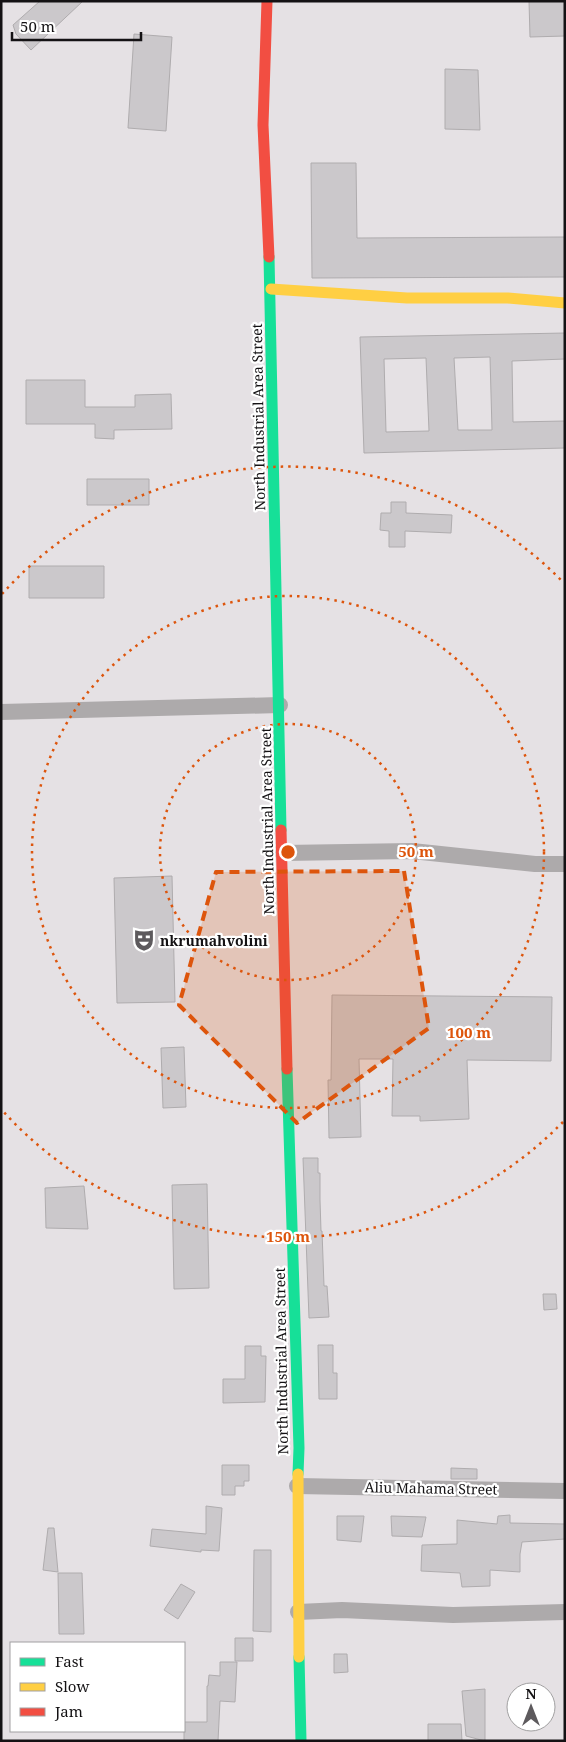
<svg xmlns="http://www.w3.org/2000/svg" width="566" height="1742" font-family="'Noto Serif',serif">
<rect width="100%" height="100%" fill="#e5e1e4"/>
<path fill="#cbc8cb" stroke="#afacae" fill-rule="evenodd" d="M 40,1 L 83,1 L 31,50 L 16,34 L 13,25 Z
M 529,1 L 565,1 L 565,36 L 530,37 Z
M 134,34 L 172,37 L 166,131 L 128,128 Z
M 445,69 L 478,70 L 480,130 L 445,129 Z
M 311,163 L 356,163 L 357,238 L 565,237 L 565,277 L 312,278 Z
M 565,333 L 565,359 L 512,361 L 513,422 L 565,421 L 565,448 L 364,453 L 360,337 ZM 490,357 L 492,430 L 458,430 L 454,358 ZM 426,358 L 429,431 L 386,432 L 384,359 Z
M 26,380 L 85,380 L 85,407 L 135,407 L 135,395 L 171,394 L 172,429 L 114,430 L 114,439 L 95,438 L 95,424 L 26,424 Z
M 87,479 L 149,479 L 149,505 L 87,505 Z
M 391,502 L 406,502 L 406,513 L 452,515 L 451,533 L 405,531 L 405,547 L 389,547 L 389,531 L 380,530 L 381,513 L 391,513 Z
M 29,566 L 104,566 L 104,598 L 29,598 Z
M 172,876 L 175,1002 L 117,1003 L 114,878 Z
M 332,995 L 552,997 L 551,1061 L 467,1060 L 469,1119 L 420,1121 L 420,1116 L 392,1116 L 393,1059 L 359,1059 L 361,1137 L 329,1138 L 328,1080 L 331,1080 Z
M 184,1047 L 186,1107 L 163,1108 L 161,1048 Z
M 303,1158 L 318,1158 L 318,1173 L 320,1173 L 320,1200 L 321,1231 L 322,1231 L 324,1286 L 327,1286 L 329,1317 L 309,1318 Z
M 207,1184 L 209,1288 L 174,1289 L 172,1185 Z
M 84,1186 L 88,1229 L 46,1228 L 45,1188 Z
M 543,1294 L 556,1294 L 557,1309 L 544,1310 Z
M 318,1345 L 333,1345 L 333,1373 L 337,1373 L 337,1399 L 319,1399 Z
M 245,1346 L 261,1346 L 261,1356 L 266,1356 L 265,1402 L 223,1403 L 223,1379 L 245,1379 Z
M 222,1465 L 249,1465 L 249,1481 L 244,1481 L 244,1486 L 235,1486 L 235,1495 L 222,1495 Z
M 451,1468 L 477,1469 L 477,1479 L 451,1479 Z
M 206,1506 L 222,1508 L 219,1551 L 201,1550 L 201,1552 L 150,1546 L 152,1529 L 206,1534 Z
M 510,1515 L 510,1523 L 565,1524 L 565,1539 L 522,1542 L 520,1554 L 520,1572 L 490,1570 L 490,1586 L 462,1587 L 460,1573 L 421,1571 L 422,1545 L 457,1544 L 457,1520 L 497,1524 L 498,1516 Z
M 337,1516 L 364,1516 L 361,1542 L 337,1540 Z
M 391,1516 L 426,1517 L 422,1537 L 392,1536 Z
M 48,1528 L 54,1528 L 58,1572 L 43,1570 Z
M 254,1550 L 271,1550 L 271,1632 L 253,1631 Z
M 58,1573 L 82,1573 L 84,1634 L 59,1634 Z
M 181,1584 L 195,1592 L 178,1619 L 164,1610 Z
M 235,1638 L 253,1638 L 253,1661 L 235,1661 Z
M 334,1654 L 347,1654 L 348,1672 L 334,1673 Z
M 220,1662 L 237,1662 L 235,1702 L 220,1701 L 218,1741 L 184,1741 L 184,1722 L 207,1722 L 207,1686 L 208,1686 L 209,1675 L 220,1676 Z
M 485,1689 L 485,1741 L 466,1736 L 462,1691 Z
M 428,1724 L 461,1724 L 462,1741 L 428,1741 Z"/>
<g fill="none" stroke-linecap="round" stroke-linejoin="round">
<path stroke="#adaaab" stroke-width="16" d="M 1,712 L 280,705
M 283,853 L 412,851 L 535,864 L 565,864
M 297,1486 L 565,1491
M 298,1612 L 342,1610 L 453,1615 L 565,1612"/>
<path stroke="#16e098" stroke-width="11" d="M 269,257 L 281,830
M 287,1069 L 299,1448 L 298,1474
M 299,1657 L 301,1741"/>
<path stroke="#ffcf43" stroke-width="11" d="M 271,289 L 407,298 L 508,298 L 565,303
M 298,1474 L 299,1657"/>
<path stroke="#f24e42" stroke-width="11" d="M 267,1 L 263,125 L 269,257
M 281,830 L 287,1069"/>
</g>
<path fill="#dd550c" fill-opacity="0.2" stroke="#dd550c" stroke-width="4" stroke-dasharray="10 6" stroke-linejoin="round" d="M 404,871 L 429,1028 L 297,1123 L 179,1005 L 216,872 Z"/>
<g fill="none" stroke="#dd550c" stroke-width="2.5" stroke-dasharray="2.5 5">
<circle cx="288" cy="852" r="128"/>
<circle cx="288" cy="852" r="256"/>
<path d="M563 1122A385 385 0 0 1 2 1110M2 594A385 385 0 0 1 563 582"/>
</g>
<defs>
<symbol id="theatre-bare" viewBox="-9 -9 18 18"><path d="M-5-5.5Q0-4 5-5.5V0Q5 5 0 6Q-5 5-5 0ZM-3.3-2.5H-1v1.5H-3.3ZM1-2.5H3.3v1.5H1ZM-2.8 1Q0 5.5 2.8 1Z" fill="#5d5a5d" stroke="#fff" stroke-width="2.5" paint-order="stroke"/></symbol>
</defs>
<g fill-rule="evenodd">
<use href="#theatre-bare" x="128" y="924" width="32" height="32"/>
</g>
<g text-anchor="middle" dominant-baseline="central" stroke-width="4.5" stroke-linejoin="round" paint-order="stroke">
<g font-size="14" fill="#141214" stroke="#fff">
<text transform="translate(258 417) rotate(-91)">North Industrial Area Street</text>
<text transform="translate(267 821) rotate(-91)">North Industrial Area Street</text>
<text transform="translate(281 1361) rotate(-91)">North Industrial Area Street</text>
<text transform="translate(431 1488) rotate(1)">Aliu Mahama Street</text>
</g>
<g font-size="14" font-weight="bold" fill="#141214" stroke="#fff" text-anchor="start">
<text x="160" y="940">nkrumahvolini</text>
</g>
</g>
<circle cx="288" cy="852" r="8" fill="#dd550c" stroke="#fff" stroke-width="2.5"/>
<g font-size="15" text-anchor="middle" font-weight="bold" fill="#dd550c" stroke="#fff" stroke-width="4.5" stroke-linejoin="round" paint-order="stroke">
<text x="416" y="857">50 m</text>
<text x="469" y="1038">100 m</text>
<text x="288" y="1242">150 m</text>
</g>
<rect width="566" height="1742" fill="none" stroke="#141214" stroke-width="5"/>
<rect x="10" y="1642" width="175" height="90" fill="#ffffff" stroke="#a1a0a1"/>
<rect x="20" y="1658" width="25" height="8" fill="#16e098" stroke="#a1a0a1"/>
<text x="55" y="1667" font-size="15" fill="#141214">Fast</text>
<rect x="20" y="1683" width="25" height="8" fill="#ffcf43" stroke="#a1a0a1"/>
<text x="55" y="1692" font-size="15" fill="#141214">Slow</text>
<rect x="20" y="1708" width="25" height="8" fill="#f24e42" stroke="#a1a0a1"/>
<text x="55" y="1717" font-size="15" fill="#141214">Jam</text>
<g transform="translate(531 1707)"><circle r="24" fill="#ffffff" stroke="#a1a0a1"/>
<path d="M0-4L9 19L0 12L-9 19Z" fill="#5d5a5d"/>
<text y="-8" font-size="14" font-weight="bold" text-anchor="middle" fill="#141214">N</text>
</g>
<path d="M12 32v8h129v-8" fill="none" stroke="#141214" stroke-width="2.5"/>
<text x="20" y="32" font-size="15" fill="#141214" stroke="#ffffff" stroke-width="4" paint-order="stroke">50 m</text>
</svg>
